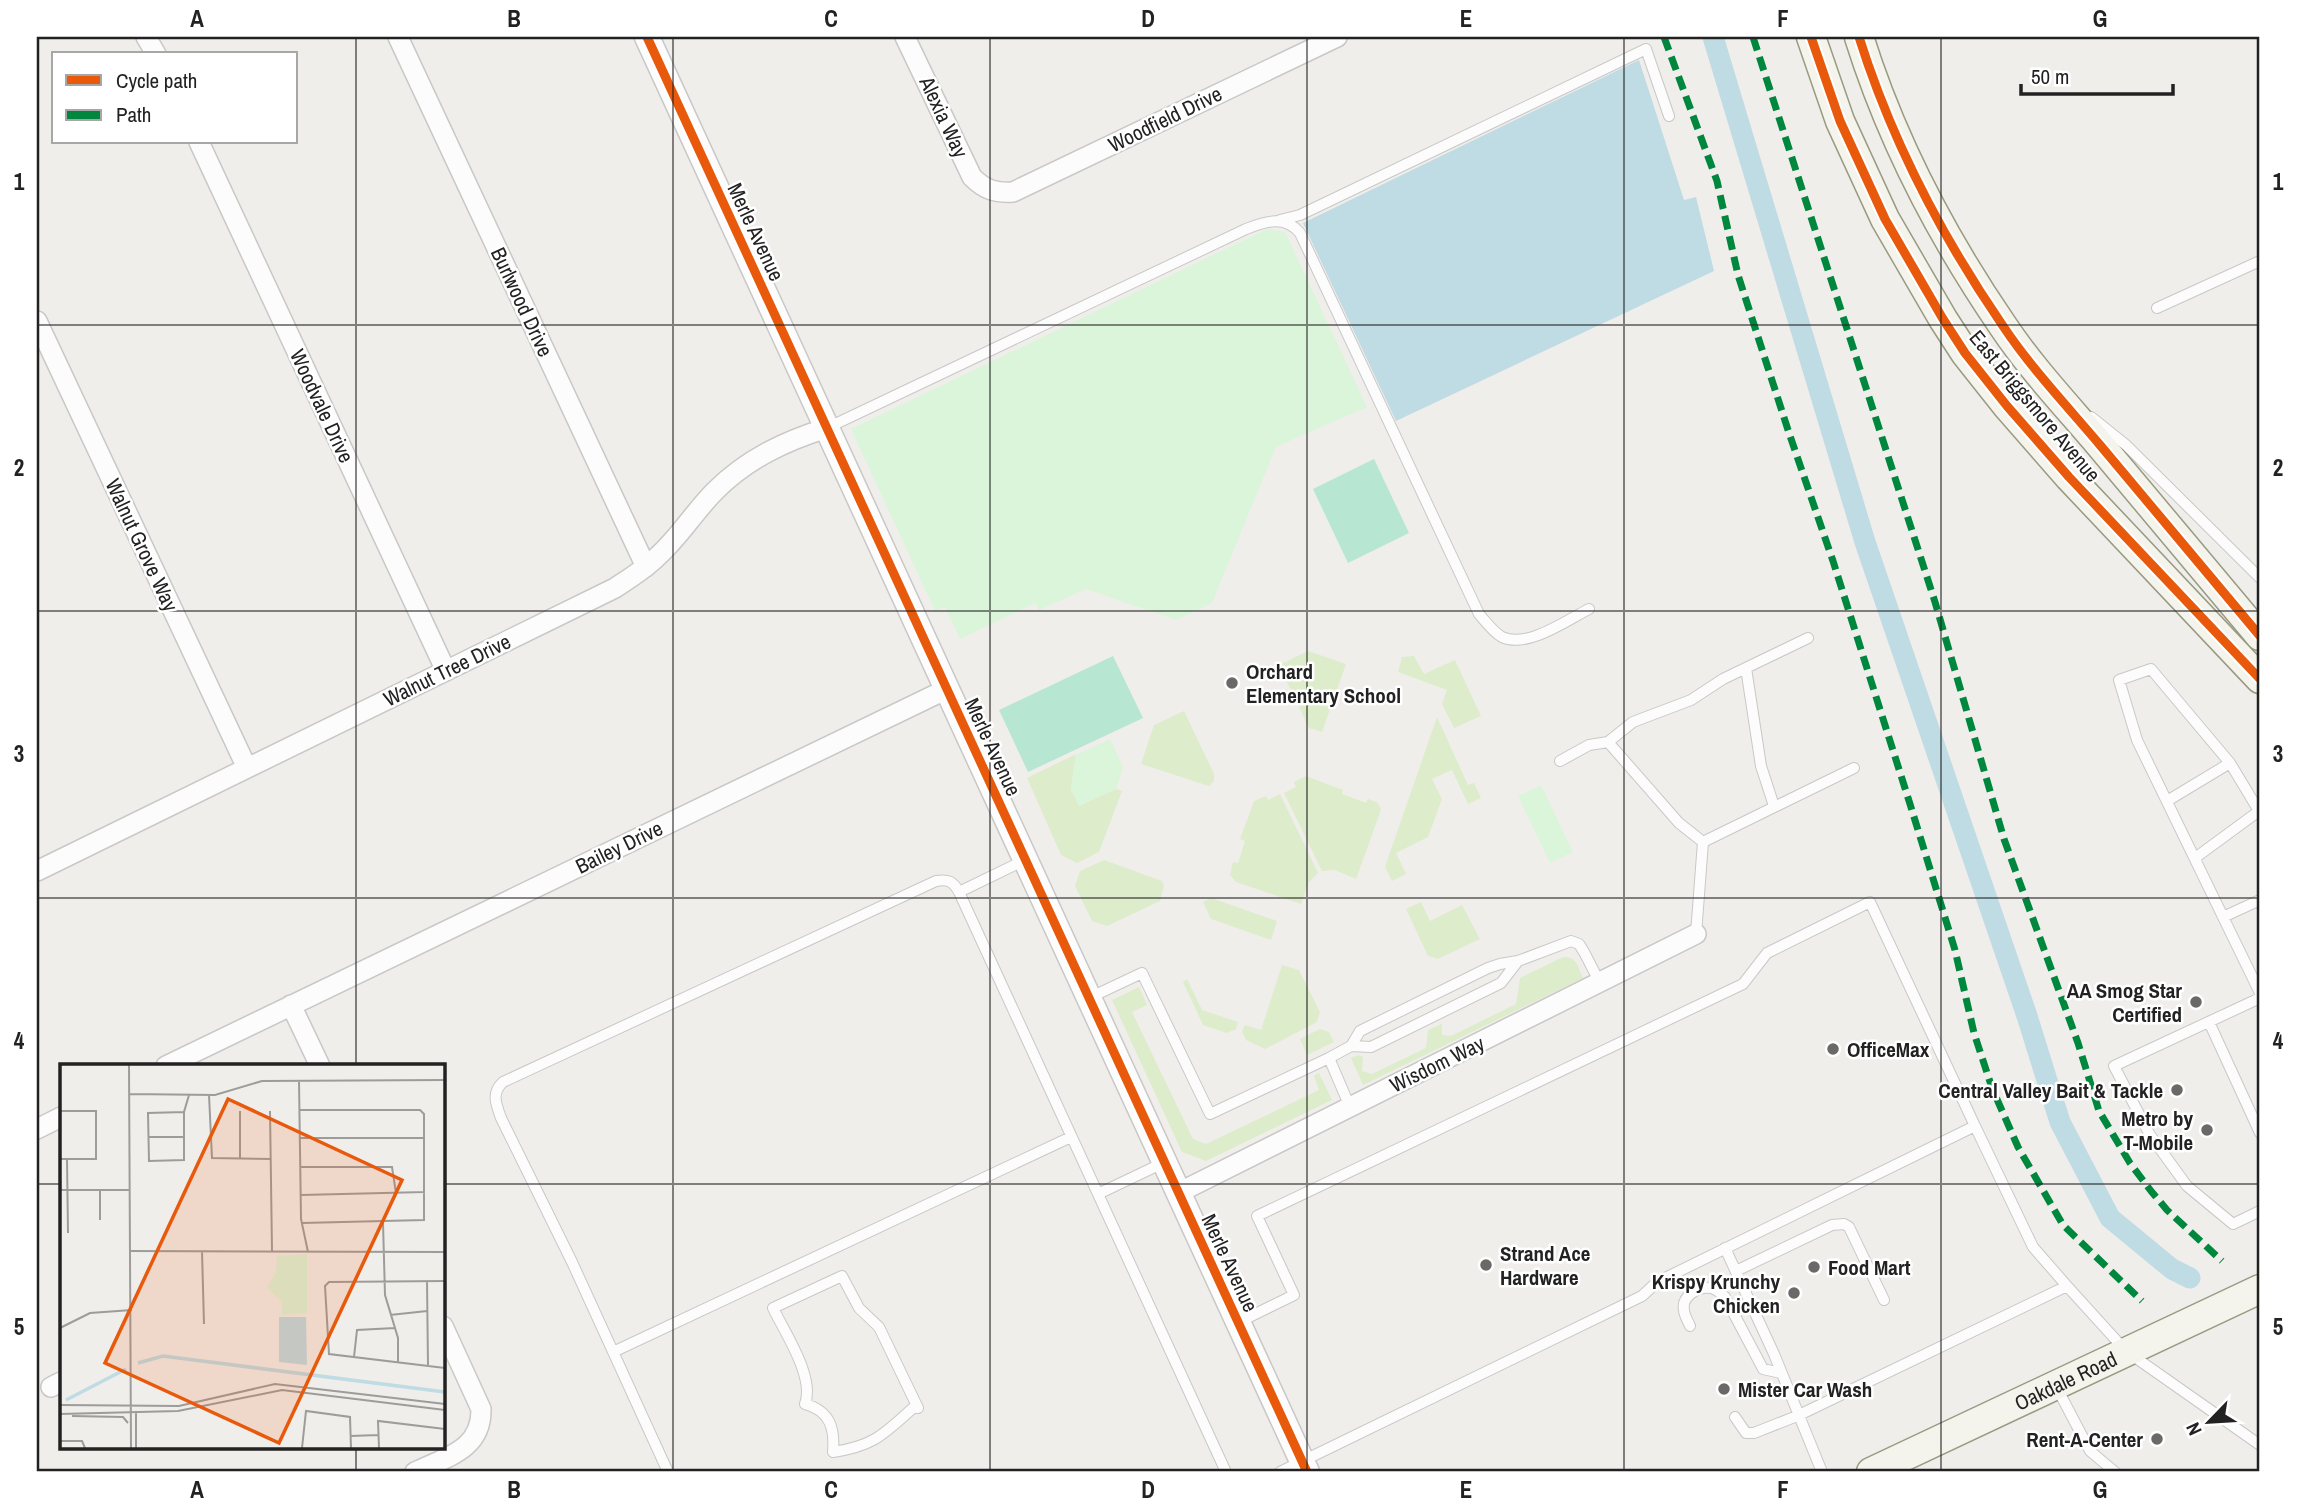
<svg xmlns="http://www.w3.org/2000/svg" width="2297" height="1509" font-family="'Archivo Narrow',sans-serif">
<rect width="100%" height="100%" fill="#f0eeeb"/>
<path fill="#ddeccb" d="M 1308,651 L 1346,664 L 1322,732 L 1309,728 L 1279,665 Z
M 1414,656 L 1424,674 L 1455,660 L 1481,716 L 1454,728 L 1442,704 L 1447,690 L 1398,672 L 1402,657 Z
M 1184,711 L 1214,774 L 1214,781 L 1209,786 L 1141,764 L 1154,725 Z
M 1437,717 L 1468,785 L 1474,783 L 1481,798 L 1468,804 L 1452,770 L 1432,779 L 1442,799 L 1428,837 L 1396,853 L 1406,874 L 1392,881 L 1385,867 Z
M 1076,754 L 1071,789 L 1079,806 L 1116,789 L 1122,791 L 1099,852 L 1077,863 L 1061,855 L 1027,778 Z
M 1306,776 L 1343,790 L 1342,794 L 1366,803 L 1368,799 L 1378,803 L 1381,810 L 1356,879 L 1335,870 L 1322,871 L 1284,793 L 1296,787 L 1294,782 Z
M 1280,794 L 1318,873 L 1309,882 L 1301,904 L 1236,882 L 1230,875 L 1233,862 L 1238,863 L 1245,841 L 1240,839 L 1254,801 L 1266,796 L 1268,800 Z
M 1104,860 L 1162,881 L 1164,886 L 1160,901 L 1107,926 L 1092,921 L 1075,886 L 1080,871 Z
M 1211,898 L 1277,921 L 1271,940 L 1211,919 L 1203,902 Z
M 1421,902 L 1430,921 L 1462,905 L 1480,939 L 1438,959 L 1428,956 L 1406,909 Z
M 1563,957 C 1577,956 1578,967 1583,978 L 1363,1085 L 1351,1058 L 1358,1055 L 1363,1057 L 1362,1071 L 1372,1074 L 1426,1048 L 1428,1030 L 1442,1024 L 1442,1035 L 1451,1036 L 1516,1004 L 1520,978 Z
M 1282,965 L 1299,970 L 1320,1012 L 1317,1022 L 1265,1049 L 1246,1040 L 1242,1031 L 1245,1025 L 1261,1030 Z
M 1187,979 L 1202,1010 L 1238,1022 L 1236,1029 L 1227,1033 L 1203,1025 L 1183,982 Z
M 1139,987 L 1147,1005 L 1132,1012 L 1193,1139 L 1206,1144 L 1319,1090 L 1314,1076 L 1319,1073 L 1332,1100 L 1206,1161 L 1182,1152 L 1112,1000 Z
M 1320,1029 L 1329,1032 L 1334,1042 L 1307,1055 L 1300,1039 Z"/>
<path fill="#daf5da" d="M 1267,229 L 1285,232 L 1367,407 L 1276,447 L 1212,603 L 1176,620 L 1086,589 L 1039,610 L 1035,603 L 960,639 L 945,607 L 935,611 L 851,429 Z
M 1110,739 L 1123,767 L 1116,789 L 1079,806 L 1071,789 L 1076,755 Z
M 1541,785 L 1573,852 L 1550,863 L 1518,796 Z"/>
<path fill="#b7e6d2" d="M 1374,459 L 1409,533 L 1348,563 L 1313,489 Z
M 1113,656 L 1143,718 L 1028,772 L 999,710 Z"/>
<path fill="#bfdbe3" d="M 1639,60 L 1684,200 L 1696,197 L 1714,271 L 1396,421 L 1303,223 Z"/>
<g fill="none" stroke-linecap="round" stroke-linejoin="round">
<path stroke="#bfdbe3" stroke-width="21" d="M 1713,37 L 1865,542 L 2027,1016 L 2060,1122 L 2110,1218 L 2172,1269 L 2190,1278"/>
<defs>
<path id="service" d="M 1280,220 L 1300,215 L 1646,49 L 1669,116
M 2157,308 L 2260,261
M 2091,417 L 2126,445 L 2260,578
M 829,427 L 1246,229 C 1266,221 1285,215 1300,233 L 1479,614 C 1486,622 1493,632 1502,637 C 1527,649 1567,620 1589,609
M 1746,668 L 1761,766 L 1774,806
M 1608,742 L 1633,722 L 1691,700 L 1723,679 L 1808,638
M 1560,761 L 1589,745 L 1608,742 L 1679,823 L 1703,842 L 1696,934
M 2167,801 L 2230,763
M 1703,842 L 1854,768
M 2195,858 L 2259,811 L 2230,763 L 2151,669 L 2119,680 L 2137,740 L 2260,993
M 959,892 L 1025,860
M 2223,917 L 2260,900
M 1091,997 L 1142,973 L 1210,1114 L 1329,1058 L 1350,1107
M 2260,998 L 2114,1066 L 2150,1135 L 2187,1186 L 2233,1224 L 2260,1211
M 2209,1022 L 2260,1133
M 1351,1046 L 1371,1047 L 1501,983 L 1518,961
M 1329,1058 L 1351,1046 L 1360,1031 L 1488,968 L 1500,964 L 1518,961 L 1571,941 L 1579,944 L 1584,952 L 1600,983
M 1098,1194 L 1163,1163
M 1725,1248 L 1774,1354 L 1822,1472
M 1736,1271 L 1832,1225 L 1844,1224 L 1849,1227 L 1884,1300
M 842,1276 L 859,1308 L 879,1327 L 918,1408 L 913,1408 C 884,1434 874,1446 833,1452 C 835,1428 830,1411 805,1404 C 815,1377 785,1333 773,1308 Z
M 1239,1322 L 1294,1295 L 1257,1216 L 1743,984 L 1767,953 L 1870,902 L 1975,1126
M 1690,1326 C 1688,1321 1684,1315 1684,1310 C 1681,1296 1699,1286 1711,1288 C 1717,1289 1720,1293 1725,1297 L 1763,1369 L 1781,1373
M 613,1352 L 1071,1137
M 2057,1388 L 2090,1451 L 2115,1472
M 1735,1417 L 1746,1433 L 1754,1433 L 1797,1416 L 2067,1286
M 668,1472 L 572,1262 L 501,1118 C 496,1104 491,1093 503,1082 L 936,881 C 948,879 953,881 959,892 L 1226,1472
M 1280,1472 L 1642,1296 L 1657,1282 L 1975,1126 L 2033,1247 L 2067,1286 L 2126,1351 L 2260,1445"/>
<path id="minor" d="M 146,37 L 156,54
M 398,37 L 646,567
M 905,37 L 972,177 C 985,190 995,193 1013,192 L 1337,37
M 199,142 L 446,671
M 37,321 L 247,768
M 37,871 L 615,588 C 630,578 645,569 658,556 C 680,536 695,511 715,491 C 747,459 785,441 827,428
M 291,1005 L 320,1066
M 166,1066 L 947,689
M 37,1129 L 61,1117
M 1178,1193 L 1696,934
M 51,1387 L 61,1382
M 415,1472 C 446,1457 482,1450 481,1409 L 443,1326"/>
<path id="tertiary" d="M 647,37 L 1307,1472"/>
<g id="secondary">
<path d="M 1811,37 L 1840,121 L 1885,219 L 1943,319 L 1965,353 L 2007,406 L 2069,477 L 2260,679"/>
<path d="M 1859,37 C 1891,139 1942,237 2003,326 C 2031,368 2067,406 2100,445 C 2153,509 2207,572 2260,636"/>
<path id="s1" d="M 1871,1472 L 2260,1289"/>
</g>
</defs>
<use href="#service" stroke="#c9c8c7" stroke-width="12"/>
<use href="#minor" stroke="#c9c8c7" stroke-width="22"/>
<use href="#tertiary" stroke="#c9c8c7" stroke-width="27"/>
<use href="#secondary" stroke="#999a82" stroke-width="31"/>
<use href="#service" stroke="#fdfcfc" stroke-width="10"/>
<use href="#minor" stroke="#fdfcfc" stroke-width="19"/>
<use href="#tertiary" stroke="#fdfcfc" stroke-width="24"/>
<use href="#secondary" stroke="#f4f4ed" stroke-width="28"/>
<path stroke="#00873e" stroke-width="7" stroke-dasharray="14 7" stroke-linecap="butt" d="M 1664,37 L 1717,181 L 1738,275 L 1789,433 L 1833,561 L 1910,804 L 1955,950 L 1974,1033 L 1992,1088 L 2018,1147 L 2063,1225 L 2142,1301
M 1753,37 L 1935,602 L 2004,839 L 2078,1043 L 2099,1111 L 2130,1163 L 2151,1191 L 2167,1210 L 2222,1261"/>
<defs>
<path id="cycleway" d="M 647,37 L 1307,1472
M 1811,37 L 1840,121 L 1885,219 L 1943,319 L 1965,353 L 2007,406 L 2069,477 L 2260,679
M 1859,37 C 1891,139 1942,237 2003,326 C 2031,368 2067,406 2100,445 C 2153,509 2207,572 2260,636"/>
</defs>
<use href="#cycleway" stroke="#fff" stroke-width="13"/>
<use href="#cycleway" stroke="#e8590c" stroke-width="9"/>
</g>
<path fill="none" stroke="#222" stroke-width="2" stroke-opacity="0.55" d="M 356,37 L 356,1066M 673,37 L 673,1472M 990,37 L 990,1472M 1307,37 L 1307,1472M 1624,37 L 1624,1472M 1941,37 L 1941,1472M 37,325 L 2260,325M 37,611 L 2260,611M 37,898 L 2260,898M 37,1184 L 61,1184M 443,1184 L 2260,1184M 356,1448 L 356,1472"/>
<g fill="#6a6968" stroke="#fff" stroke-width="2.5">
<circle cx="1232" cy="683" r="7"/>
<circle cx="2196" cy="1002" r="7"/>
<circle cx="1833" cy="1049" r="7"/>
<circle cx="2177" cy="1090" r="7"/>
<circle cx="2207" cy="1130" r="7"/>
<circle cx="1486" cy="1265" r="7"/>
<circle cx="1814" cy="1267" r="7"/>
<circle cx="1794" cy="1293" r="7"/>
<circle cx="1724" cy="1389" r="7"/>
<circle cx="2157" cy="1439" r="7"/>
</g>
<g text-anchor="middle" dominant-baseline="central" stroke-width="5" stroke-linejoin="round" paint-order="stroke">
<g font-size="21" fill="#222" stroke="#fff">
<text transform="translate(944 117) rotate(65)">Alexia Way</text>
<text transform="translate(1165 119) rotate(-26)">Woodfield Drive</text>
<text transform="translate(756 232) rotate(65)">Merle Avenue</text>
<text transform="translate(522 302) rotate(65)">Burlwood Drive</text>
<text transform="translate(322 406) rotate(65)">Woodvale Drive</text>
<text transform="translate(2035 406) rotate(50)">East Briggsmore Avenue</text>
<text transform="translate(142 545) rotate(65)">Walnut Grove Way</text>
<text transform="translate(447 670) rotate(-26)">Walnut Tree Drive</text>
<text transform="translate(993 747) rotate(65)">Merle Avenue</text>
<text transform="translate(619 847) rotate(-26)">Bailey Drive</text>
<text transform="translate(1437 1064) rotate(-26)">Wisdom Way</text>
<text transform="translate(1230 1263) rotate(65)">Merle Avenue</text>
<text stroke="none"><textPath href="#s1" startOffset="215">Oakdale Road</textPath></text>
</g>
<g font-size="21" font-weight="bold" fill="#222" stroke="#fff" text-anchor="start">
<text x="1246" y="671">Orchard<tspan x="1246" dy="24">Elementary School</tspan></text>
<text x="2182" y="990" text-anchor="end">AA Smog Star<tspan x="2182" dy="24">Certified</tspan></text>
<text x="1847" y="1049">OfficeMax</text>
<text x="2163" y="1090" text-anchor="end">Central Valley Bait &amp; Tackle</text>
<text x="2193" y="1118" text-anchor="end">Metro by<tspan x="2193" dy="24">T-Mobile</tspan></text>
<text x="1500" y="1253">Strand Ace<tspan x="1500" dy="24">Hardware</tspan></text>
<text x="1828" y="1267">Food Mart</text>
<text x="1780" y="1281" text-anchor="end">Krispy Krunchy<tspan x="1780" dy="24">Chicken</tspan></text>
<text x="1738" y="1389">Mister Car Wash</text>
<text x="2143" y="1439" text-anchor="end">Rent-A-Center</text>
</g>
</g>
<g transform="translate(60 1064)">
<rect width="385" height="385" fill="#f0eeeb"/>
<path d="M 247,190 L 247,249 L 222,251 L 222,238 L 207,223 L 216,209 L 217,192 Z" fill="#daf5da"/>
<path d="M 219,253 L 246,253 L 247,301 L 219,298 Z" fill="#bfdbe3"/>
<path fill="none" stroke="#bfdbe3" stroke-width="3.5" d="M 78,299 L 103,292 L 385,328M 6,336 L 66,305"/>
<path fill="none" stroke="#9e9c9b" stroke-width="2" d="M 69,1 L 71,384M 239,17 L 241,155 L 248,188M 69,30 L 155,31 L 202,17 L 385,16M 149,31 L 152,94 L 211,95M 239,46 L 360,46 L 364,50 L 364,156 L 242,159M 0,47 L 36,47 L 36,95 L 0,95M 180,47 L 180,95M 210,47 L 212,187M 124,48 L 88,49 L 89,97 L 124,96 L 124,48 L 129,31M 88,73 L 124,73M 240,74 L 364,74M 7,95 L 8,169M 240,103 L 332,103 L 336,129M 0,126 L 70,126M 241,131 L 365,128M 40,156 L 40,126M 323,159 L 325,231 L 338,274 L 338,298M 71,187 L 385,188M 142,187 L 144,260M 367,217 L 368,302M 385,217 L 269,218 L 265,222 L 269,290 L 385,304M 330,251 L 367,247M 0,264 L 30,249 L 72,246M 294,293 L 297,266 L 335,264M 0,341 L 119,342 L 215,320 L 385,340M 0,350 L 118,347 L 222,326 L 385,346M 12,352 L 63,353 L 68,359M 290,372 L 319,371M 0,377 L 22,377 L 25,384M 76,384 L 76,347M 242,384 L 246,347 L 290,353 L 291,384M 319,384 L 318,357 L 385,365"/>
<path fill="#e8590c" fill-opacity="0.15" stroke="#e8590c" stroke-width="3.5" d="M 168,35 L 342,116 L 219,379 L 45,299 Z"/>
<rect width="385" height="385" fill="none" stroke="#222" stroke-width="3.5"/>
</g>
<rect width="2297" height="1509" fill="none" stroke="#ffffff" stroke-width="77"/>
<rect x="52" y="52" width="245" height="91" fill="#ffffff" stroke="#a7a7a7" stroke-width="2"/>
<rect x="66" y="75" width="35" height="10" fill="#e8590c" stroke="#a7a7a7" stroke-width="2"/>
<text x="116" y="88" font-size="21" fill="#222222">Cycle path</text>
<rect x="66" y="110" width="35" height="10" fill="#00873e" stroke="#a7a7a7" stroke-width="2"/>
<text x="116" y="122" font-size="21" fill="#222222">Path</text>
<g transform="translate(2209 1422) rotate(245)" stroke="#ffffff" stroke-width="5" paint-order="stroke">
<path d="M0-5L12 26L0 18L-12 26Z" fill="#222222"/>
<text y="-10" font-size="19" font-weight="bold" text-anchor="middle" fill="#222222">N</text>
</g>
<path d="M2021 84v10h152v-10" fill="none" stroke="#222222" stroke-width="3.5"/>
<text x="2031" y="84" font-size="21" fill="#222222" stroke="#ffffff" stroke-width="5" paint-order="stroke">50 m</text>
<rect x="38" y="38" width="2220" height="1432" fill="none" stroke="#222" stroke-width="2.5"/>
<g font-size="23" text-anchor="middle" font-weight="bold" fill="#222">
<text x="197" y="27">A</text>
<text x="514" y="27">B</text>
<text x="831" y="27">C</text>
<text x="1148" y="27">D</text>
<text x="1466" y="27">E</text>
<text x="1783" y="27">F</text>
<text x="2100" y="27">G</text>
<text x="19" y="190">1</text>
<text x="2278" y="190">1</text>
<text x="19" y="476">2</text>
<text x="2278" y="476">2</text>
<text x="19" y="762">3</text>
<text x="2278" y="762">3</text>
<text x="19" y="1049">4</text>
<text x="2278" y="1049">4</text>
<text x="19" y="1335">5</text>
<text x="2278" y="1335">5</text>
<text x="197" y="1498">A</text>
<text x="514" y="1498">B</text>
<text x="831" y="1498">C</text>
<text x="1148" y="1498">D</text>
<text x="1466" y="1498">E</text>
<text x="1783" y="1498">F</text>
<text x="2100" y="1498">G</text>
</g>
</svg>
